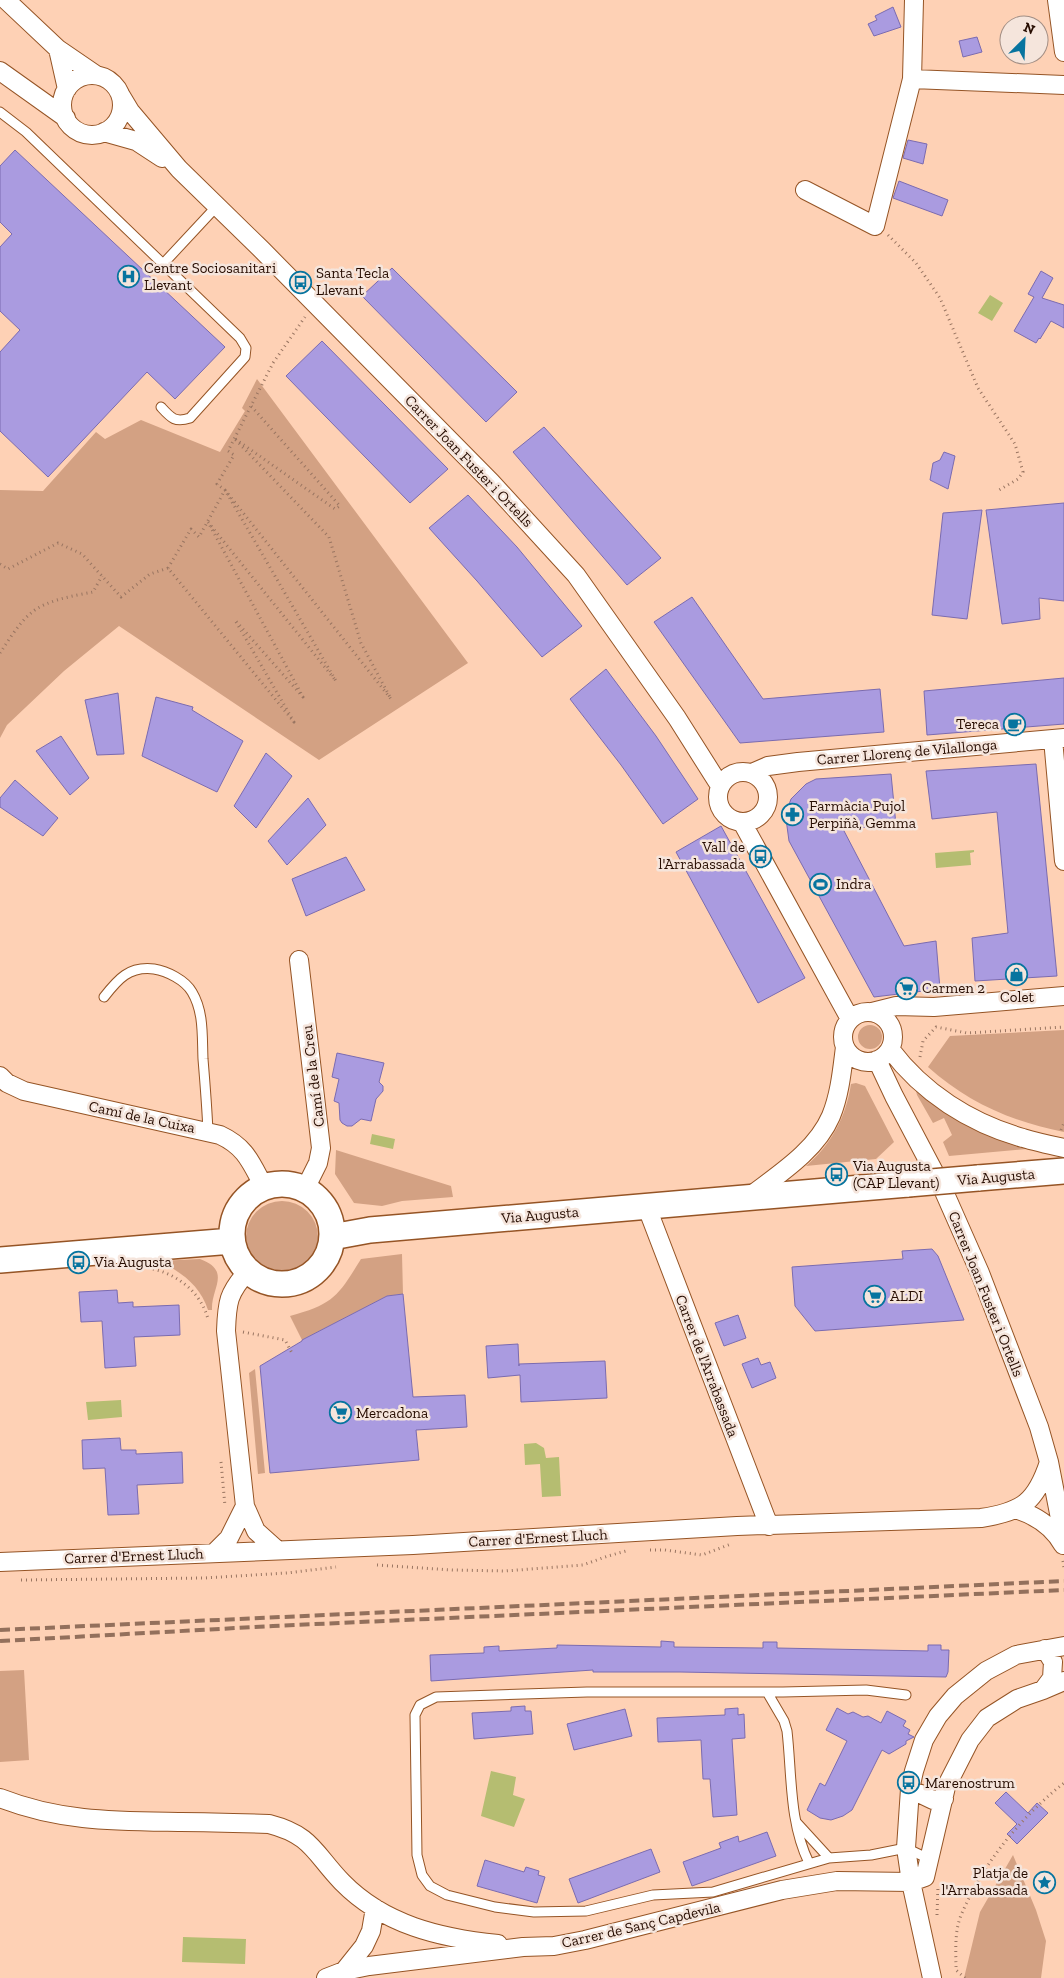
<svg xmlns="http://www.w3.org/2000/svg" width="1064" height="1978" font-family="'Zilla Slab',serif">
<rect width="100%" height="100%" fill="#fed1b5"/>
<path fill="#d3a183" d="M 257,379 L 468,663 L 319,760 L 119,626 L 64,671 L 7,725 L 0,738 L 0,490 L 43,491 L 96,432 L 105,439 L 141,420 L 220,452 L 245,411 L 242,408 Z
M858 1037a12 12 0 1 1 24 0a12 12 0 1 1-24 0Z
M 1064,1030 L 1064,1132 C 1012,1122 967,1102 928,1067 L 950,1036 Z
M 856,1083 L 865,1086 L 894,1142 L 876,1159 L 806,1166 C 831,1145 846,1117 851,1084 Z
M 915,1087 L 1037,1148 L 949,1156 L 943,1142 L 952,1135 L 944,1118 L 933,1123 L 917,1095 Z
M 336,1150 L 451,1186 L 453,1197 L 402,1201 L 382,1206 L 354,1203 L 335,1174 Z
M246 1237a36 36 0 1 1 72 0a36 36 0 1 1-72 0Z
M 402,1254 L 403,1294 L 387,1296 L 302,1340 L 290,1316 C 334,1304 338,1296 361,1259 Z
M 200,1259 C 232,1271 211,1288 212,1310 L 208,1310 C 200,1285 181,1272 159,1261 Z
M 255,1369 L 265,1473 L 258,1474 L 249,1373 Z
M 24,1670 L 29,1760 L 0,1762 L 0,1671 Z
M 1013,1855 L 1036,1910 L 1046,1941 L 1041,1978 L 964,1978 L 980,1912 Z"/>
<path fill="#b5bd71" d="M 990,295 L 1003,303 L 992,321 L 978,313 Z
M 974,850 L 974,852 L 970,853 L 971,865 L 936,868 L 935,853 Z
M 372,1134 L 395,1139 L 393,1149 L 370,1144 Z
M 121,1400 L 122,1417 L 88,1420 L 86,1402 Z
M 536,1443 L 544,1448 L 546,1458 L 559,1457 L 561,1496 L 542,1497 L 540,1464 L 525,1465 L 524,1444 Z
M 491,1771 L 516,1777 L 513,1795 L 525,1799 L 514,1827 L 481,1816 Z
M 183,1937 L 246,1939 L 245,1964 L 182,1962 Z"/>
<path fill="#aa9be0" stroke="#7b6bb0" d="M 893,7 L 901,27 L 874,36 L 868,24 L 877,20 L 875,16 Z
M 977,37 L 982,52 L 963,57 L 959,41 Z
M 908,140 L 927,144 L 923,164 L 903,158 Z
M 15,150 L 225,347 L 175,399 L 147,372 L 48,477 L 0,431 L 0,352 L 20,330 L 0,311 L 0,247 L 12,234 L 0,222 L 0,166 Z
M 899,181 L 948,200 L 942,216 L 893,198 Z
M 392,268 L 517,392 L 486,422 L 362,296 Z
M 1041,271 L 1053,278 L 1042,298 L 1064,305 L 1064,328 L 1051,321 L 1040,339 L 1039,338 L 1036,343 L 1014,331 L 1034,297 L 1028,294 Z
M 322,341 L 448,469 L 410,503 L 286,376 Z
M 544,427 L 661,558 L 627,585 L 513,452 Z
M 944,452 L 955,456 L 948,489 L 930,480 L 933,463 L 940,460 Z
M 468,495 L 517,547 L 582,626 L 542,657 L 477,581 L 429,528 Z
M 1064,503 L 1064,601 L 1039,598 L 1040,619 L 1002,624 L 986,510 Z
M 982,510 L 967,619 L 932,615 L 943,513 Z
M 692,597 L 763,699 L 880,689 L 884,732 L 740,743 L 654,622 Z
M 606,669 L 656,736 L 698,799 L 663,824 L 621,765 L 570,699 Z
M 1064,678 L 1064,724 L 927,735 L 924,691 Z
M 118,693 L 124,754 L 97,755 L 85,700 Z
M 156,697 L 193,707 L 192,710 L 243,741 L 217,792 L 142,756 Z
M 61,736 L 89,778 L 70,795 L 36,751 Z
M 266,753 L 292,776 L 256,828 L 234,806 Z
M 1036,764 L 1057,976 L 975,981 L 972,938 L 1008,933 L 997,812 L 932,819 L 926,771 Z
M 891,774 L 896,825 L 843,829 L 904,946 L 936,941 L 940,989 L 874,997 L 789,841 L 786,819 L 787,810 L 791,799 L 806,784 L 816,779 Z
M 15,780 L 58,818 L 43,836 L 0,807 L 0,798 Z
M 308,798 L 326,825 L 287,865 L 268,841 Z
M 721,826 L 805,978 L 758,1003 L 676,852 Z
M 346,857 L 365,890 L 306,916 L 292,879 Z
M 337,1053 L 384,1063 L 379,1082 L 383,1086 L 383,1091 L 376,1099 L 371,1121 L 361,1119 L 352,1126 L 347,1126 L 342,1123 L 340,1120 L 339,1103 L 334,1101 L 339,1079 L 332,1077 Z
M 932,1249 L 938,1256 L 964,1320 L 815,1331 L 795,1306 L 792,1267 L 903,1259 L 902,1251 Z
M 117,1290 L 118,1303 L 133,1302 L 133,1307 L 179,1305 L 180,1335 L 134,1337 L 136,1366 L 105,1368 L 102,1321 L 81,1322 L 79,1292 Z
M 403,1294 L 413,1397 L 465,1395 L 467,1427 L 416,1430 L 419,1460 L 270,1473 L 260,1366 L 302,1341 L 302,1340 L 387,1296 Z
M 738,1315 L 746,1338 L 724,1346 L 715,1323 Z
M 518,1344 L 519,1366 L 519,1364 L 605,1361 L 607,1398 L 521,1402 L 520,1375 L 488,1378 L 486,1346 Z
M 758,1358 L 761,1365 L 770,1362 L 776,1378 L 752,1388 L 742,1364 Z
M 120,1438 L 121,1450 L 136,1450 L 136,1454 L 182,1452 L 183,1483 L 137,1485 L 139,1514 L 108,1515 L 105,1468 L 83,1469 L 82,1440 Z
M 661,1641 L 674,1642 L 674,1647 L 763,1648 L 763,1642 L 777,1642 L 777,1648 L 928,1651 L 928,1645 L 941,1645 L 941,1650 L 949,1650 L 948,1672 L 946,1677 L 680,1672 L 593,1672 L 593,1670 L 431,1681 L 430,1655 L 484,1653 L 484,1647 L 499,1646 L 499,1651 L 557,1648 L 557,1645 L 661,1647 Z
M 525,1706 L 525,1711 L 531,1711 L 533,1734 L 474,1739 L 472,1713 L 511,1711 L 511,1707 Z
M 738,1708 L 738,1715 L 744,1714 L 745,1738 L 732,1739 L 737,1815 L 713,1817 L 710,1779 L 703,1779 L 701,1740 L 658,1742 L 657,1718 L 725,1715 L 725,1709 Z
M 837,1708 L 848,1714 L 853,1712 L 863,1717 L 868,1716 L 881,1723 L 887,1711 L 906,1721 L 903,1726 L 910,1730 L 908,1734 L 914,1737 L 906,1741 L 906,1744 L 889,1754 L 882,1750 L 852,1810 L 843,1816 L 831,1820 L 820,1818 L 807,1810 L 820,1783 L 825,1786 L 847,1741 L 826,1730 Z
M 625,1709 L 632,1736 L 574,1750 L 567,1724 Z
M 1006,1792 L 1028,1813 L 1037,1803 L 1048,1813 L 1017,1844 L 1007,1834 L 1017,1824 L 995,1803 Z
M 767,1832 L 776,1856 L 692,1886 L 683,1862 L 721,1848 L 719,1843 L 738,1836 L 739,1842 Z
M 651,1849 L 660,1872 L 578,1903 L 569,1879 Z
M 485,1860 L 524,1872 L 526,1867 L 539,1871 L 538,1875 L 545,1877 L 537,1903 L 477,1886 Z"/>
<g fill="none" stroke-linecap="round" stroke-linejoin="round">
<defs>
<path id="service" d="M 0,112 L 26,132 L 240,338 L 246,348 L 245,357 L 190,418 C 175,423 171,418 161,407
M 163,264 L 217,206
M 104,997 C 118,979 129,966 154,969 C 167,971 185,980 192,992 C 204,1012 202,1036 203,1059 C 205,1083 207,1108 208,1132
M 767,1692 L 784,1721 L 787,1731 C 792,1775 789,1822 809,1863
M 906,1695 L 866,1690 L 783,1692 L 587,1692 L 436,1697 L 420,1705 L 415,1715 L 417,1855 L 422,1875 L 430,1886 L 447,1895 L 495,1907 L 534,1912 L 586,1911 L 653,1895 L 713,1892 L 829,1858 L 871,1855 L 906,1848 L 929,1859
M 797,1823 L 829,1858"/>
<path id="minor" d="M 6,0 L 58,49 L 96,75
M 1057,0 L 1064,52
M 58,49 L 67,89
M 0,71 L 66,118
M62 105a30 30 0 1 1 60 0a30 30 0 1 1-60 0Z
M 912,79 L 1064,85
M 121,96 L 130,111 L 179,169 L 262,250 L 491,482 L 576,575 L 677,718 L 720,786
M 104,132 L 136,141 L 162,158
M 805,190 L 875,226 L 912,79 L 914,0
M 1053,739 L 1064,861
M718 797a25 25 0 1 1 50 0a25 25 0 1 1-50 0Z
M 752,773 L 768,766 L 798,762 L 1064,738
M 743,824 L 850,1019
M 299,960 L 321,1148 L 318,1163 L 305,1189
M843 1037a25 25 0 1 1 50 0a25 25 0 1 1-50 0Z
M 872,1012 L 896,1006 L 934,1007 L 1064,996
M 890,1049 C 923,1093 970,1123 1023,1138 C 1036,1142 1050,1145 1064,1148
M 877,1060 L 894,1096 L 942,1187 L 980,1273 L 1039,1427 L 1049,1462 L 1064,1539
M 0,1076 L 7,1083 L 24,1091 L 220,1135 C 246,1147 251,1163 264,1187
M 749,1197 C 779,1174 816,1151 831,1116 C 840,1094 842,1070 845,1047
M 646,1205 L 769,1526
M 248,1271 C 228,1293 227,1302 226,1331 L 245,1506 L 256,1531 L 276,1549
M 1015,1509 C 1035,1515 1052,1525 1063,1545
M 214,1553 L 229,1538 L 245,1506
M 0,1562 L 413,1545 L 737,1526 L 981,1518 C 1022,1512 1036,1502 1049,1462
M 1043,1690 L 1052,1678 L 1053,1662 L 1045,1649
M 910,1789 L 933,1800 L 944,1799
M 0,1798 C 61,1822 117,1821 181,1822 C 210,1822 240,1823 269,1824 C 312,1835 314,1853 342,1882 C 384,1925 440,1938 498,1944
M 344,1971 L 364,1946 L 371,1931 L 375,1908
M 326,1978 L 344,1971 L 369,1966 L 523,1947 L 554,1946 L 585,1940 L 782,1890 L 837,1881 L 911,1882 L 925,1877 L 946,1787 L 970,1740 L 987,1718 L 1017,1699 L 1043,1690 L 1064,1681
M 932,1978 L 911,1882 L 906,1848 L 910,1789 L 914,1771 L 924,1740 L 938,1716 L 955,1696 L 986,1671 L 1016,1655 L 1064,1646"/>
<path id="secondary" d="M 978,1178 L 1064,1171
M232 1234a50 50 0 1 1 100 0a50 50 0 1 1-100 0Z
M 332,1237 L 370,1230 L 908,1184
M 0,1260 L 232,1241"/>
</defs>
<use href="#service" stroke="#955425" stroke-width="11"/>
<use href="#minor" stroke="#955425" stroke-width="20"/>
<use href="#secondary" stroke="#955425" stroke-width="28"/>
<path stroke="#997561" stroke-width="3" stroke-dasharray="1 4" stroke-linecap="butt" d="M 888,235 L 916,263 L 940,298 L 978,388 L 1015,444 L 1023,472 L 1018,479 L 999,490
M 0,564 L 8,569 L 58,543 L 82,554 L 121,597 L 150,574 L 168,568 L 294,722 L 235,620 L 303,697 L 208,522 L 336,681 L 225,490 L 391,699 L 361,643 L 329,537 L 234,438 L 335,509 L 340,506 L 251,406 L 273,363 L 305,317
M 168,568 L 191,529 L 199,537 L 225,490 L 217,484 L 234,455 L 228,451 L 251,406
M 0,653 C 9,640 18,624 31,613 C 46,600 73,596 93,592 L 102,576
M 920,1057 L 923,1041 L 936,1027 L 967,1033 L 1064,1027
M 1061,1130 L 1064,1123
M 153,1269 C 179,1275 201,1293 208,1319
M 243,1332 L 285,1340 L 293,1355
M 221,1462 L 225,1506
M 650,1550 L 665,1550 L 702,1555 L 731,1544
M 1063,1561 L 1064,1568
M 377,1565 L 452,1570 L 505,1571 L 583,1565 L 608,1556 L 626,1551
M 21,1580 L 204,1578 L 287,1573 L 336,1567
M 937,1915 L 938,1886
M 965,1978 L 956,1970 C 956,1951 954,1930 962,1913 C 984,1862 1021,1817 1064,1783"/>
<use href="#service" stroke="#fff" stroke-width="9"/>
<use href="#minor" stroke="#fff" stroke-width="18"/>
<use href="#secondary" stroke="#fff" stroke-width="25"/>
<path stroke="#93705c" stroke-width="4" stroke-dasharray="10 5" stroke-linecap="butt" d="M 0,1630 L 1064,1581
M 0,1641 L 273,1626 L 1064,1590"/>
<defs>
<path id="secondary-bridge" d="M 908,1184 L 978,1178"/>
</defs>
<use href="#secondary-bridge" stroke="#955425" stroke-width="28" stroke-linecap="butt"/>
<use href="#secondary-bridge" stroke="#fff" stroke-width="25"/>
</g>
<defs>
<symbol id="hospital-ring" viewBox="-11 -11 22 22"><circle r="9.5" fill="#f5e5dc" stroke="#07749f" stroke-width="1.5"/><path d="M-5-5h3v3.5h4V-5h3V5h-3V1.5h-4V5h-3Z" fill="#07749f"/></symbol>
<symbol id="bus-ring" viewBox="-11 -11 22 22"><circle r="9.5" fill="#f5e5dc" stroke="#07749f" stroke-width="1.5"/><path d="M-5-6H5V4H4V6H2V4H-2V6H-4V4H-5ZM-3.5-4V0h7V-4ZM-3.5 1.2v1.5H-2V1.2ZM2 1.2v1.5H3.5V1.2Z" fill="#07749f"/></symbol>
<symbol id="cafe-ring" viewBox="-11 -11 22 22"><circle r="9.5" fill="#f5e5dc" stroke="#07749f" stroke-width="1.5"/><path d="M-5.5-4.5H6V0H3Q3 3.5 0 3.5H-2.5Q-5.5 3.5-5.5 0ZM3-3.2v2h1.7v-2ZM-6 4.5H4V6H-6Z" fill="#07749f"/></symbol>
<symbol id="pharmacy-ring" viewBox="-11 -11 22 22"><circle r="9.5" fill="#f5e5dc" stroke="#07749f" stroke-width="1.5"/><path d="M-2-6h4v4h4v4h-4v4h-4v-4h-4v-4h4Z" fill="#07749f"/></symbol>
<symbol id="stadium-ring" viewBox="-11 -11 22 22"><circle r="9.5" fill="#f5e5dc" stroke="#07749f" stroke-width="1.5"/><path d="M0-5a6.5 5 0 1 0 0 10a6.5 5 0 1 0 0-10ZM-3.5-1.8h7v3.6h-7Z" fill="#07749f"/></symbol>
<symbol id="shop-ring" viewBox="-11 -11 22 22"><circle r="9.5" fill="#f5e5dc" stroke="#07749f" stroke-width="1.5"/><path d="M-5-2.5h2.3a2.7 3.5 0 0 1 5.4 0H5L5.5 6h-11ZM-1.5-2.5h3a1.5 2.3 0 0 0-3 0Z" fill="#07749f"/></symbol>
<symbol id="supermarket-ring" viewBox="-11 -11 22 22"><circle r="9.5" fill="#f5e5dc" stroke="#07749f" stroke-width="1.5"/><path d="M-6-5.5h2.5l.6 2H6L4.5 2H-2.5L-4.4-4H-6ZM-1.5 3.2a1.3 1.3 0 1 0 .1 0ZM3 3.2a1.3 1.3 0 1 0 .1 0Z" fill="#07749f"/></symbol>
<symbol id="sight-ring" viewBox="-11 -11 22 22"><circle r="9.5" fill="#f5e5dc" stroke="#07749f" stroke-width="1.5"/><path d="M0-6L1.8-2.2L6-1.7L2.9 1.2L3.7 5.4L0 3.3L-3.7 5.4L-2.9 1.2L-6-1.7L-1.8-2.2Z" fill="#07749f"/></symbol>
</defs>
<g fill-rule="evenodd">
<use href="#hospital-ring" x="116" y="264" width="25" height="25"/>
<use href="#bus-ring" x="288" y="270" width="25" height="25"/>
<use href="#cafe-ring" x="1002" y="712" width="25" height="25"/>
<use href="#pharmacy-ring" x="780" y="802" width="25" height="25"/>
<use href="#bus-ring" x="748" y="844" width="25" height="25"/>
<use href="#stadium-ring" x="808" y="872" width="25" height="25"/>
<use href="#shop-ring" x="1004" y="962" width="25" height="25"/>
<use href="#supermarket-ring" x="894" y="976" width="25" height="25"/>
<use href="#bus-ring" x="824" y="1162" width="25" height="25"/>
<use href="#bus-ring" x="66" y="1250" width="25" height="25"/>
<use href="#supermarket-ring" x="862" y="1284" width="25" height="25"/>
<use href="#supermarket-ring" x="328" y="1400" width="25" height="25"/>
<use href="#bus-ring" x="896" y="1770" width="25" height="25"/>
<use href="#sight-ring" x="1032" y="1870" width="25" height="25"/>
</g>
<g text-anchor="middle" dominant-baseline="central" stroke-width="5" stroke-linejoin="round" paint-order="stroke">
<g font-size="15" fill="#260c00" stroke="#f5e5dc" text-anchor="start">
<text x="144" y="268">Centre Sociosanitari<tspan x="144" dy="17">Llevant</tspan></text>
<text x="316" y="273">Santa Tecla<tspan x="316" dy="17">Llevant</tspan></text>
<text x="999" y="724" text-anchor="end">Tereca</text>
<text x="809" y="806">Farmàcia Pujol<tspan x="809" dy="17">Perpiñà, Gemma</tspan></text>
<text x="745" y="847" text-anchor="end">Vall de<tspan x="745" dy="17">l'Arrabassada</tspan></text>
<text x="836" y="884">Indra</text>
<text x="922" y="988">Carmen 2</text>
<text x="1017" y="997" text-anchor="middle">Colet</text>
<text x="853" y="1166">Via Augusta<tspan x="853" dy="17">(CAP Llevant)</tspan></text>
<text x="94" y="1262">Via Augusta</text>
<text x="890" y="1296">ALDI</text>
<text x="356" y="1413">Mercadona</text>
<text x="925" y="1783">Marenostrum</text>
<text x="1028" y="1873" text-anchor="end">Platja de<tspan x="1028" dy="17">l'Arrabassada</tspan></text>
</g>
<g font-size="15" fill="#260c00" stroke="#f5e5dc">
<text transform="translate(469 461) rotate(46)">Carrer Joan Fuster i Ortells</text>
<text transform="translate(907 752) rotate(-5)">Carrer Llorenç de Vilallonga</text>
<text transform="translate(313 1076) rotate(-97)">Camí de la Creu</text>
<text transform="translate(142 1117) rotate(12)">Camí de la Cuixa</text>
<text transform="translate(996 1177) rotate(-5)">Via Augusta</text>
<text transform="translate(540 1215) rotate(-5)">Via Augusta</text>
<text transform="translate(986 1294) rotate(68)">Carrer Joan Fuster i Ortells</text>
<text transform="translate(707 1366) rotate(69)">Carrer de l'Arrabassada</text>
<text transform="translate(538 1538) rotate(-3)">Carrer d'Ernest Lluch</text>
<text transform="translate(134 1556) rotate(-2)">Carrer d'Ernest Lluch</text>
<text transform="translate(641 1925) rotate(-13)">Carrer de Sanç Capdevila</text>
</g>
</g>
<g transform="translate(1024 40) rotate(24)"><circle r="24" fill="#f5e5dc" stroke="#a28e84"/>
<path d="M0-4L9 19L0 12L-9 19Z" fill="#07749f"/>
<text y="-8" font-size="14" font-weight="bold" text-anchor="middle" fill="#260c00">N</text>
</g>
</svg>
